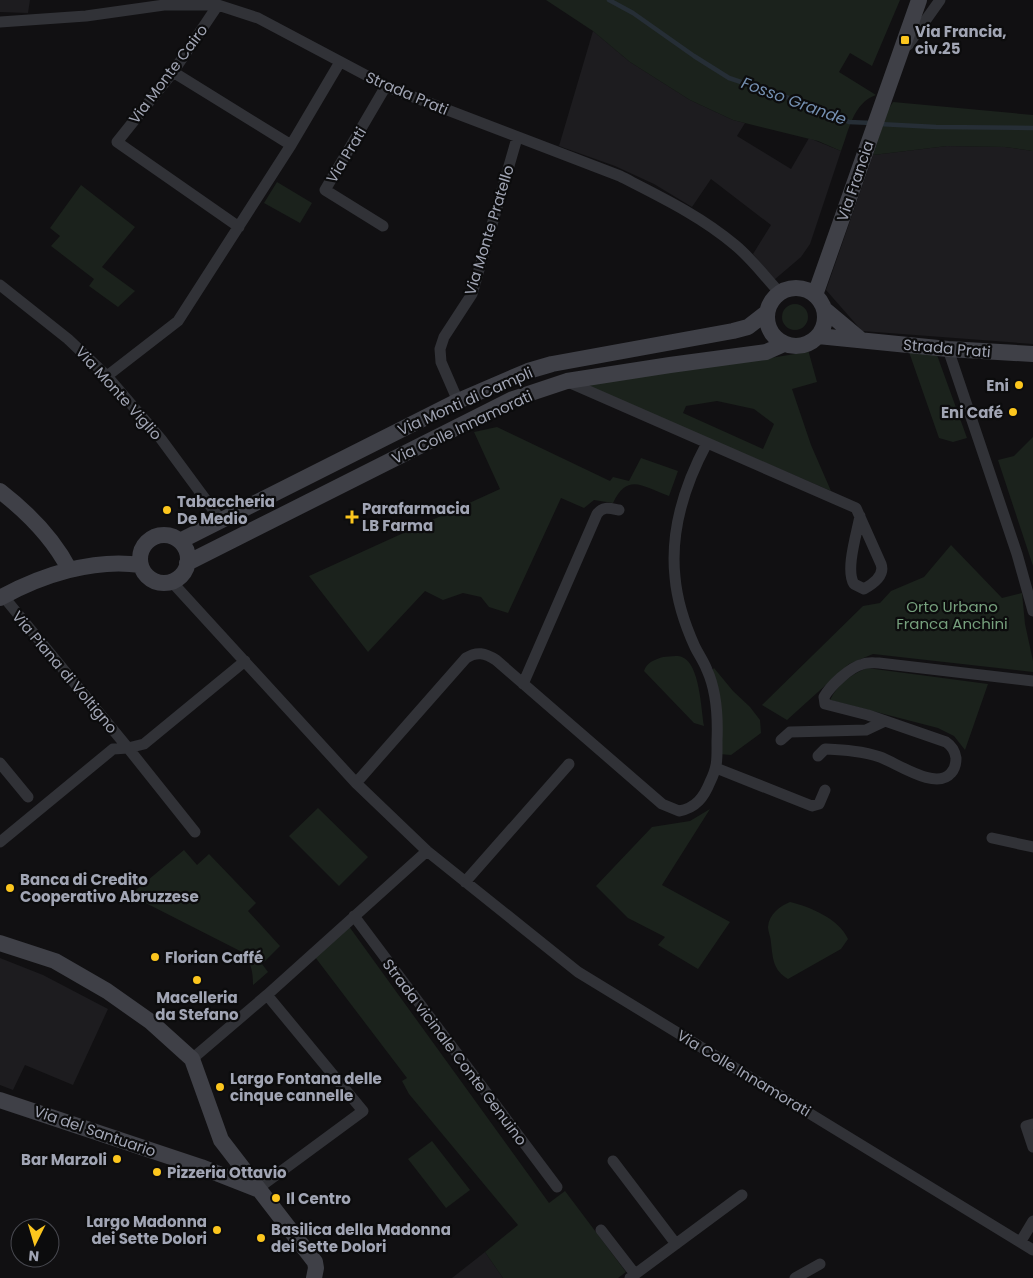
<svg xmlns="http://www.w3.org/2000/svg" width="1033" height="1278" font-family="Poppins,sans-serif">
<rect width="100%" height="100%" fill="#111012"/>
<path fill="#1d1c1f" d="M 0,0 L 30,0 L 28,13 L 0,12 Z
M 593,31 L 630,62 L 690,100 L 733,120 L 745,123 L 737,136 L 791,169 L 809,138 L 841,151 L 810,244 L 801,257 L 774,280 L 753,254 L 771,225 L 711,179 L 692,207 L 654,184 L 615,166 L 559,146 Z
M 947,146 L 1005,147 L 1033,151 L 1033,344 L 862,331 L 826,290 L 873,155 Z
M 0,958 L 43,975 L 108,1009 L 73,1085 L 25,1065 L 13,1090 L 0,1085 Z
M 485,1252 L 503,1278 L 452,1278 Z"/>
<path fill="#1b221c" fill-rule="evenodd" d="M 546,0 L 900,0 L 872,66 L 850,53 L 839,72 L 876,95 C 853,103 849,130 841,151 L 818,141 L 733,120 L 690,100 L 630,62 L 593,31 Z
M 893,102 L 1033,115 L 1033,151 L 1005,147 L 947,146 L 873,155 L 888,110 Z
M 277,182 L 312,203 L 300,223 L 264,203 Z
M 81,185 L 135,227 L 102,267 L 135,291 L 118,307 L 89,286 L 94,279 L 51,246 L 60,236 L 50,228 Z
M782 317a13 13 0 1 1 26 0a13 13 0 1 1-26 0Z
M 807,346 L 817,382 L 792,389 L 811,445 L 831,491 L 589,387 L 588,381 L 764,359 L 801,353 ZM 717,401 L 754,409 L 774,424 L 763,449 L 683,413 L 686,406 Z
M 909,352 L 937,355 L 967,438 L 953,442 L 939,438 Z
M 497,427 L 610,481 L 613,477 L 629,481 L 641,458 L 678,471 L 669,496 C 643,487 628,472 613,503 L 594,500 L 584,508 L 561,498 L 508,613 L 489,607 L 481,597 L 463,593 L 443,600 L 425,591 L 368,652 L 309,576 L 500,489 L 474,432 Z
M 1033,437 L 1033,566 L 998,460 L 1014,456 Z
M 951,545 L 1002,598 L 1022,593 L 1025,624 L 1033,661 L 1033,672 L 873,654 L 849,664 L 787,720 L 762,705 L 863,606 L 880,603 L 891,591 L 924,577 Z
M 663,657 C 668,657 677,655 682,657 C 700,664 701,709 704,726 L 694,723 L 644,671 C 647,662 654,660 663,657 Z
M 714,668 L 733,691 L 750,707 L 760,720 L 761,733 L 731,755 L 719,754 L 710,673 Z
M 867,668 L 988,684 L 965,750 L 954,736 L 938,728 L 830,700 C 838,684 850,675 867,668 Z
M 318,808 L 368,857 L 339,886 L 289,836 Z
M 710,809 L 662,885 L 730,922 L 698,969 L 658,945 L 665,937 L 628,918 L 596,886 L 652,827 L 690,821 Z
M 184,850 L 197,865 L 209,854 L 256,903 L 248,911 L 280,946 L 262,964 L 268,972 L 253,985 C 253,971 251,962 242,952 L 130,895 Z
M 790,902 C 811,907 839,919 848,939 L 841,949 L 788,979 C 773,970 773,959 771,943 C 771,937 768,932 768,927 C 769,914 780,906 790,902 Z
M 348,925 L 549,1203 L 565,1191 L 626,1272 L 618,1278 L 503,1278 L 485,1252 L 518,1225 L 409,1094 L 402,1081 L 407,1078 L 315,957 Z
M 432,1141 L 470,1190 L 446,1208 L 408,1159 Z"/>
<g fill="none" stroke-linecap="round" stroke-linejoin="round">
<path stroke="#262e36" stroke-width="4.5" d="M 609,0 L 633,13 L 694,56 L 729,78 L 825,110 L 849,122 L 872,123
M 879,124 L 936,127 L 1033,128"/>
<path stroke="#313237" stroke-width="11" d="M 218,5 L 173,72 L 117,142 L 239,227
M 0,22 L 86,16 L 164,5 L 218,5 L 258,18 L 390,88 L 620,176 C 659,196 701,216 735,245 C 752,259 765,277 780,293
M 908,45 L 940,0
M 173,72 L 291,145
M 383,226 L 325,190 L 386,86
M 0,285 L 68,339 L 107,376 L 161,439 L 220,519
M 948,349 L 1017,554 L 1033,611
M 107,376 L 178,321 L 291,145 L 340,62
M 568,382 L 856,508 L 881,564 C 885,575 873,584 864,589 L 854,584 C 845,570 857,533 860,516
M 458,401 L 441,362 L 440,349 L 444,337 L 472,294 L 517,138
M 171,581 L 356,783 L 427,851 L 578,972 L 1033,1250
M 3,596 L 128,748 L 195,832
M 523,684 L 597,514 C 603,506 609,508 619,510
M 781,740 L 790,732 L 866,730 L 885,721
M 818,756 L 825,749 C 843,750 863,751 880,757 C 897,763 936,791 951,773 C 955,769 956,763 956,758 C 955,751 952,746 946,742 L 868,715 L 825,704 L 824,697 C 830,686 850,667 863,664 C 868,662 874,663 879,663 L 1033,681
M 0,763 L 28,797
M 716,768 L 812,806 L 819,804 L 825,790
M 356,783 L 466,658 C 477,651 485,653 496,660 L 662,804 L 679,811 C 696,808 704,797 710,782 C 718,766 717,759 717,741 C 718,718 717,692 707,670 C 704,662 699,655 695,647 C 685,625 677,601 675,577 C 670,530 685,484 707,443
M 992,838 L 1033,847
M 0,842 L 113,749 L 128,748 L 144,744 L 245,661
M 465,882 L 569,764
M 354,916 L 557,1187
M 192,1059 L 267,995 L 427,851
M 1033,1124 L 1026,1126 L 1033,1147
M 613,1161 L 676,1244
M 257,1189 L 363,1111 L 267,995
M 601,1230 L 635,1274
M 1021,1241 L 1033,1221
M 630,1278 L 742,1195
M 795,1278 L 820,1264"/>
<path stroke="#3f4047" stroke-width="16" d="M767 317a29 29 0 1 1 58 0a29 29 0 1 1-58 0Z
M 815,295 L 919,0
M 824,309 L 861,340
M 818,336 L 948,349 L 1033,354
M 0,491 C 27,512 53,538 69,569
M140 559a24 24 0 1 1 48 0a24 24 0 1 1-48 0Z
M 180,541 L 458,401 L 528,371 L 552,364 L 733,331 L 748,327 L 766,313
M 187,563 L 513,399 L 567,381 L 670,365 L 766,352 L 784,344
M 0,598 C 41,575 94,558 141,565
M 0,943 L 55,961 L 107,991 L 151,1022 L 192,1059 L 221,1140 L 315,1262 L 316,1268 L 314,1278
M 0,1100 L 201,1167 L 257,1189"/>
</g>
<g fill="#fcc61e" stroke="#0c0c0d" stroke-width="2">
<rect x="900" y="35" width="10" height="10" rx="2.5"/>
<circle cx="1019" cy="385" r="5"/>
<circle cx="1013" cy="412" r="5"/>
<circle cx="167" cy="510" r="5"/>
<path d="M349.5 509.5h5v5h5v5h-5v5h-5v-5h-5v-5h5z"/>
<circle cx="10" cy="888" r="5"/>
<circle cx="155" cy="957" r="5"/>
<circle cx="197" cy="980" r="5"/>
<circle cx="220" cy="1087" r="5"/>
<circle cx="117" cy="1159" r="5"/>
<circle cx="157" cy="1172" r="5"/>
<circle cx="276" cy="1198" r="5"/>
<circle cx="217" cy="1230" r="5"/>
<circle cx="261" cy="1238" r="5"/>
</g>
<g text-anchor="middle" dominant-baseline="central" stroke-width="4.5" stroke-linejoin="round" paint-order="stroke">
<g font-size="15" font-weight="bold" fill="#a1a5b4" stroke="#0c0c0d" text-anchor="start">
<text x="915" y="31">Via Francia,<tspan x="915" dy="17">civ.25</tspan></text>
<text x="1009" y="385" text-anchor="end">Eni</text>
<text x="1003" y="412" text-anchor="end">Eni Café</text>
<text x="177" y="501">Tabaccheria<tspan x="177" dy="17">De Medio</tspan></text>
<text x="362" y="508">Parafarmacia<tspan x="362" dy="17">LB Farma</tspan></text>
<text x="20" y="879">Banca di Credito<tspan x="20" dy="17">Cooperativo Abruzzese</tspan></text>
<text x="165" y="957">Florian Caffé</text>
<text x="197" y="997" text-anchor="middle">Macelleria<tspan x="197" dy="17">da Stefano</tspan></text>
<text x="230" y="1078">Largo Fontana delle<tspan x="230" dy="17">cinque cannelle</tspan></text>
<text x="107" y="1159" text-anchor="end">Bar Marzoli</text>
<text x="167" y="1172">Pizzeria Ottavio</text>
<text x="286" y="1198">Il Centro</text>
<text x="207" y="1221" text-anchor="end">Largo Madonna<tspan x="207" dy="17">dei Sette Dolori</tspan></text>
<text x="271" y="1229">Basilica della Madonna<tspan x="271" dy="17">dei Sette Dolori</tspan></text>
</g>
<g font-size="15" fill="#a1a5b4" stroke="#0c0c0d">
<text transform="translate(168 74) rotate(-53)">Via Monte Cairo</text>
<text transform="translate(407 93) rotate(23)">Strada Prati</text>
<text transform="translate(346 155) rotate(-59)">Via Prati</text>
<text transform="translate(855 181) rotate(-71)">Via Francia</text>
<text transform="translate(489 230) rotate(-73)">Via Monte Pratello</text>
<text transform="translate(947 348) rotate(5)">Strada Prati</text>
<text transform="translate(119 393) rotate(48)">Via Monte Viglio</text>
<text transform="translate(465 401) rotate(-24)">Via Monti di Campli</text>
<text transform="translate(462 427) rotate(-25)">Via Colle Innamorati</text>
<text transform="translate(65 672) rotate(50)">Via Piana di Voltigno</text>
<text transform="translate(455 1052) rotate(53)">Strada vicinale Conte Genuino</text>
<text transform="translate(744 1073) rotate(31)">Via Colle Innamorati</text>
<text transform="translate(95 1131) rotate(19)">Via del Santuario</text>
</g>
<g font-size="15" fill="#76a07d" stroke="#0c0c0d">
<text x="952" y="606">Orto Urbano<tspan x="952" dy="17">Franca Anchini</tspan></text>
</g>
<g font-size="16" font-style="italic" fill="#7590b2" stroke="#0c0c0d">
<text transform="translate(794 101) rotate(20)">Fosso Grande</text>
</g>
</g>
<g transform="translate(35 1243) rotate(185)"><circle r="24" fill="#0c0c0d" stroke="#484950"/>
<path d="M0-4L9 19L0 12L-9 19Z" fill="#fcc61e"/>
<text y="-8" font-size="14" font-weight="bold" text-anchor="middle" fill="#a1a5b4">N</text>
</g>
</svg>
